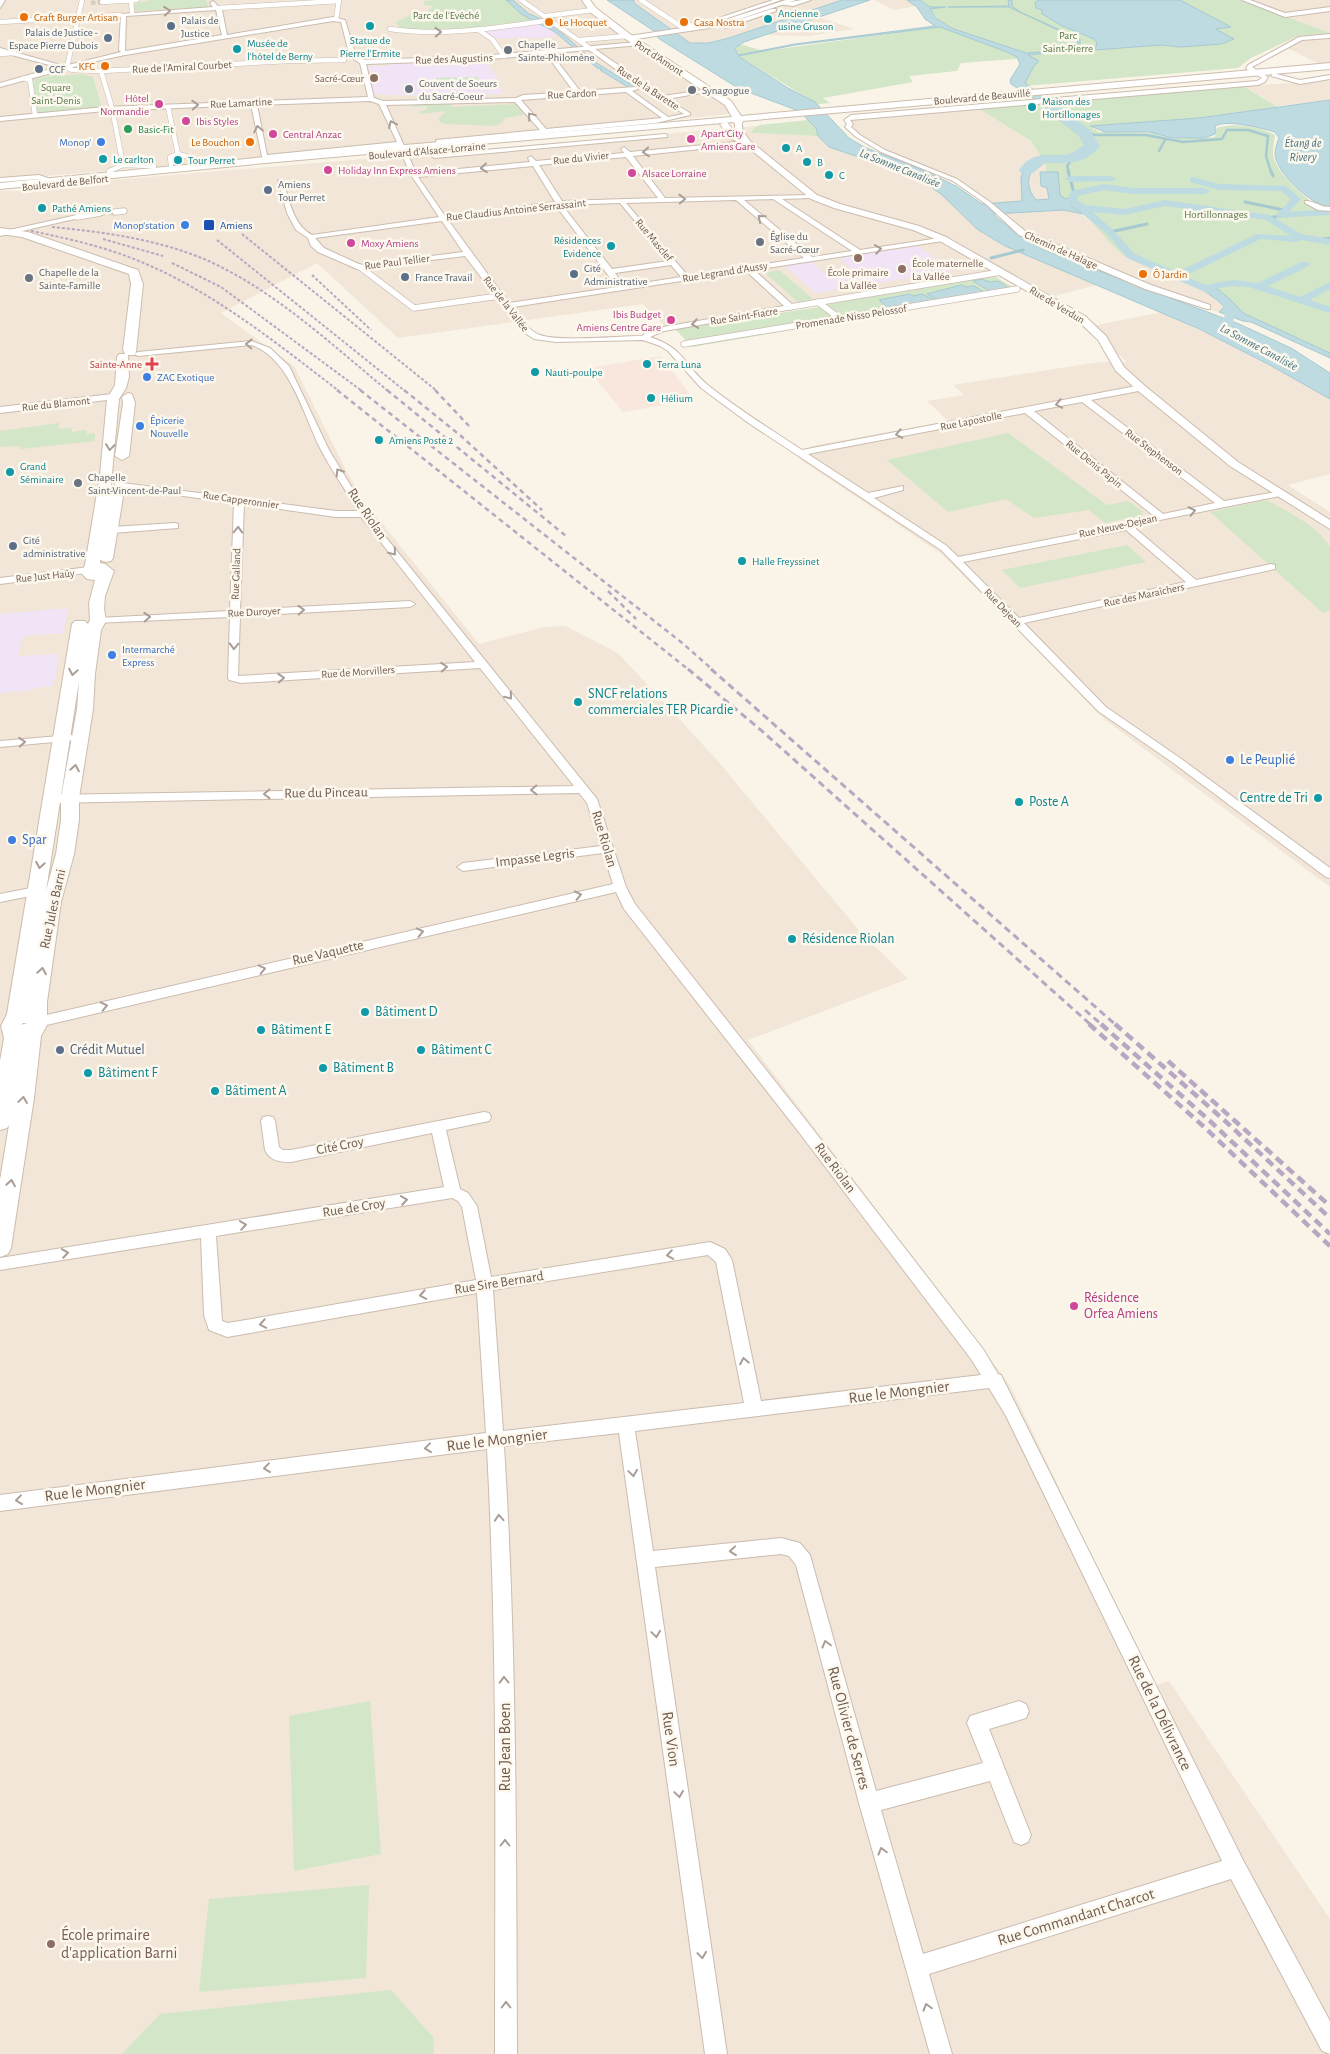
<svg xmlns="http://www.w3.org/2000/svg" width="1330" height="2054" font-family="'Alegreya Sans',sans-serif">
<rect width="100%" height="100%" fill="#faf4e8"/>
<path fill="#f1e6d7" d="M 0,0 L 586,0 L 590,7 L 717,96 L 731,111 L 730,114 L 531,134 L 0,180 Z
M 634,0 L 842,0 L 729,38 L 709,43 L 690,43 L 634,3 Z
M 875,0 L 907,0 L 916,6 L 894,10 Z
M 1241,0 L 1330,0 L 1330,69 L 1285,47 L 1301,38 L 1298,36 L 1328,33 Z
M 818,17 L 854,29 L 808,36 L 766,35 Z
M 1330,77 L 1330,100 L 1277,106 L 1243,86 L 1306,82 Z
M 979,109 L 1031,141 L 1045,163 L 1051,206 L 1076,211 L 1095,225 L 1123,254 L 1142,265 L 1208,293 L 1220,302 L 1224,307 L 1223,310 L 1219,312 L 1212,310 L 1207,307 L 1187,301 L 1022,233 L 1001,214 L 955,180 L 883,151 L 848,127 L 848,118 Z
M 758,126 L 755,127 L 752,133 L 818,136 L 823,142 L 865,159 L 906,173 L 928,184 L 941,194 L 977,229 L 1005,246 L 1097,285 L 1055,296 L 1097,325 L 1162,312 L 1268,364 L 1330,399 L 1330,474 L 1288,485 L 1330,512 L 1330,887 L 1104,719 L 943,555 L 798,458 L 811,446 L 948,421 L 927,401 L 964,395 L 953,385 L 1099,362 L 1127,362 L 1078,320 L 999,274 L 665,327 L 643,304 L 398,338 L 317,263 L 221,313 L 294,366 L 348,474 L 370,511 L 373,512 L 479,644 L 545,627 L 565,626 L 618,653 L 717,760 L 862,934 L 908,979 L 748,1040 L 1010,1385 L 1154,1686 L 1169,1681 L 1330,1919 L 1330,2054 L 0,2054 L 0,191 L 37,191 L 107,185 L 112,180 Z"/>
<path fill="#f9e6dd" d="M 661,356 L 694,400 L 623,412 L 596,379 L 591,379 L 583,369 Z"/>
<path fill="#f1e4f6" d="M 540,22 L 557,34 L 554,34 L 556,36 L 530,39 L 527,37 L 494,39 L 482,30 Z
M 485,60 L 497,78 L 503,94 L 412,96 L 374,94 L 369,66 L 387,66 L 387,64 Z
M 918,246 L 953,271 L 816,293 L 785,266 L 811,262 L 827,276 L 833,276 L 856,272 L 839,258 Z
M 57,609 L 68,609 L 63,633 L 23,636 L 18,656 L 59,654 L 53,686 L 33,688 L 33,690 L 0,693 L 0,614 Z"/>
<path fill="#d3e6c8" d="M 151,0 L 206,0 L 209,7 L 134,11 L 134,4 Z
M 435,0 L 506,0 L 521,14 L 535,20 L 445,31 L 401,30 L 396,22 L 417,12 L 427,12 L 433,6 L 424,5 L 424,1 Z
M 920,0 L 1241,0 L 1330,33 L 1298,36 L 1251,58 L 1238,68 L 1025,86 L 1021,81 L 1028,58 L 961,63 L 957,71 L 909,76 L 913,82 L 823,98 L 830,103 L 818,104 L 738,56 L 734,50 L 740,44 L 764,51 L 939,27 L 944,24 C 933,16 931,7 920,0 Z
M 62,74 L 63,76 L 81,74 L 93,77 L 102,108 L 37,114 L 33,79 Z
M 478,77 L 479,82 L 436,83 L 436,78 Z
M 1243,86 L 1278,107 L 1199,118 L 1089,126 L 1099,132 L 1154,133 L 1171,139 L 1215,137 L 1217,128 C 1233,122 1260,126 1275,135 C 1274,141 1273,148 1273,154 C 1276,175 1307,198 1322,210 L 1330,210 L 1330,357 L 1224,307 C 1206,283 1153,273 1125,256 C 1107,244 1097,222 1077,211 C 1070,208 1059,208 1051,206 L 1045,163 L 1031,141 L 979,109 Z
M 452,102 L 452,107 L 516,104 L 524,115 L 504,118 L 505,120 L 496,126 L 447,124 L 440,122 L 438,119 L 446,111 L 421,114 L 419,112 L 427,109 L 426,106 L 412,107 L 411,103 Z
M 808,120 L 816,128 L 818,136 L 751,133 L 755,127 L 760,125 Z
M 779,270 L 813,299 L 798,302 L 765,273 Z
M 993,275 L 1019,291 L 692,347 L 675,329 L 819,307 L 822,304 Z
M 59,423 L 59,429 L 72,428 L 72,432 L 86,430 L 87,434 L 95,433 L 95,441 L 21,449 L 19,446 L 0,447 L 0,431 Z
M 1008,433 L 1107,505 L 1128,501 L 1143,512 L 1141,515 L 1105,523 L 1089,510 L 1034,518 L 1006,499 L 948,512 L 887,460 Z
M 1267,500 C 1289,513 1317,525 1330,547 L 1330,610 L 1323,613 L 1210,512 Z
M 1127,545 L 1146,562 L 1020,588 L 1002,570 Z
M 370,1701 L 381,1854 L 294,1871 L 289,1716 Z
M 369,1885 L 366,1978 L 199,1992 L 209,1899 Z
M 391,1990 L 433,2037 L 434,2054 L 122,2054 L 160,2014 Z"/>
<path fill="#bedbe1" stroke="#a6c9d2" d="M 506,0 L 513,0 L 528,13 L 541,19 L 563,34 L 595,62 L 637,88 L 631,89 L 600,70 L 602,69 L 597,68 L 555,32 L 521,14 Z
M 607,0 L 634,0 L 634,3 L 690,43 L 709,43 L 729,38 L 842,0 L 870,0 L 744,42 L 735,48 L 738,55 L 795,44 L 935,26 L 925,19 L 917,7 L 907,0 L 920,0 L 930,7 L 946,7 L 930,9 L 936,18 L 951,28 L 1026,53 L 1068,50 L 1069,47 L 1078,44 L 1077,39 L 1009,7 L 948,7 L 1009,6 L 1008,0 L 1012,0 L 1012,6 L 1020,12 L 1080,39 L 1080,44 L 1072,48 L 1070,51 L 1028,55 L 1039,61 L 1034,66 L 1025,83 L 1082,128 L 1094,134 L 1082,137 L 1042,104 L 1011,84 L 1010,80 L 1020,64 L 1017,57 L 1007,52 L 940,27 L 795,45 L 738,56 L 788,88 L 815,102 L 849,138 L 864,147 L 925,171 L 956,186 L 982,204 L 1022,201 L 1021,178 L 1026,164 L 1041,156 L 1068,156 L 1064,162 C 1037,156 1017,177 1036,200 L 1049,199 L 1047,188 L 1041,186 L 1040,172 L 1058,172 L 1060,195 L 1065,199 L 1068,198 L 1072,206 L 1083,214 L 1064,210 L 993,214 C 1011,230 1028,242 1049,252 L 1239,324 L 1291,348 L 1330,373 L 1330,399 L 1268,364 L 1197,328 L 1005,246 L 977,229 L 941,194 L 928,185 L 906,173 L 829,147 L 818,136 L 816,128 L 799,111 L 740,89 L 742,88 L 738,88 L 661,40 L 656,36 L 660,35 Z
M 1040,0 L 1180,0 L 1231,27 L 1216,29 L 1234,39 L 1221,44 L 1181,47 L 1161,45 L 1095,50 L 1097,43 L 1094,39 L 1060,25 L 1041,13 L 1043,12 L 1042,10 L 1036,8 L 1035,2 Z
M 1330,100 L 1330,207 C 1312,206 1276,173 1275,154 C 1275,149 1277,143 1279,138 L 1275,132 C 1262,128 1227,119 1215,126 L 1216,130 L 1215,134 L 1204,138 L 1172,138 L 1150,132 L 1105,132 L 1090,126 L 1199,118 Z
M 982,279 L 990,282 L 998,281 L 1010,289 L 991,292 L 973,281 Z
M 961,285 L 966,287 L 974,286 L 986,293 L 941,301 L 927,294 Z
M 1218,289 L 1232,301 L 1243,313 L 1330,353 L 1330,358 L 1251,322 L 1243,321 L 1219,312 L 1224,307 L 1216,299 L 1204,291 Z
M 910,294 L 912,296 L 922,294 L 937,301 L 889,309 L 879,300 Z"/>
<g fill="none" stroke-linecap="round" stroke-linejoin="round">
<path stroke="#a6c9d2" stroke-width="2.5" d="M 1086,135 L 1146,135 L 1183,142 L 1222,139 L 1227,130 L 1248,130 L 1268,136 L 1266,156 L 1271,172
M 1159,151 L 1165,140
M 1069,172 L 1067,166 L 1073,158"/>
<path stroke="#a6c9d2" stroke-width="3" d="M 1068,171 L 1074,193
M 1271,171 L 1273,176
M 1245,202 L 1284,210
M 1269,218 L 1280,216
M 1110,232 L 1147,224
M 1317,240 L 1330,238
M 991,258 L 1023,250"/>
<path fill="#bedbe1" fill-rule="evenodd" d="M 1111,176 L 1116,179 L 1114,181 L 1070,182 L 1065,179 L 1070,176 Z
M 1193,177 L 1219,184 L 1286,186 L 1301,199 L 1289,212 L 1330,209 L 1330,215 L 1277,218 L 1277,214 L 1291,199 L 1281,191 L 1219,190 L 1190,182 L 1190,178 Z
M 1104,184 L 1133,188 L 1205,188 L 1210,191 L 1205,194 L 1133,194 L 1104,190 L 1078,196 L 1077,200 L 1085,205 L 1125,209 L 1165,200 L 1269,215 L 1301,234 L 1330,239 L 1330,245 L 1301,240 L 1296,242 L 1261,239 L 1185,276 L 1205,285 L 1233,280 L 1258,283 L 1301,262 L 1309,262 L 1309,266 L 1268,286 L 1300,297 L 1330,282 L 1330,289 L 1310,300 L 1330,307 L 1330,313 L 1249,287 L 1233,286 L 1215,289 L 1222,292 L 1236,310 L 1233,322 L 1223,327 L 1215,327 L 1214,325 L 1224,318 L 1226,310 L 1214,296 L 1127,258 L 1107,234 L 1067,201 L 1071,191 ZM 1165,206 L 1266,220 L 1291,236 L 1257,234 L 1177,272 L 1135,254 L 1113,230 L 1093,212 L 1125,215 Z"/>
<path fill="#bedbe1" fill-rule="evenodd" d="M 1052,104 L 1057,105 L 1090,130 L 1100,146 C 1086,165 1065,163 1045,163 L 1033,173 L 1021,173 L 1019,170 C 1034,149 1046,158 1066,155 C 1073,153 1078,149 1084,145 L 1079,136 L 1047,111 L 1045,108 L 1047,105 Z"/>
<path stroke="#d8cec2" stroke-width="4.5" stroke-dasharray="4.5 2" stroke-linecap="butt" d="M 91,3 L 102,2"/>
<path stroke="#d8cec2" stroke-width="5.5" stroke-dasharray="5.5 2.5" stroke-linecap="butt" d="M 100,213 L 115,212"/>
<defs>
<path id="pedestrian-far1" d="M 82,0 L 67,67 L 72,70 L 101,71 L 287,61 L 344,60
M 131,0 L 132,12
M 521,0 L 591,49
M 641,0 L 682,27 L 710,22
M 102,2 L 137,0
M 218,8 L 339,1
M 546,16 L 593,10
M 336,19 L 339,0
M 0,22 L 120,15
M 390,29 C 445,37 498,27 552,20
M 477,29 L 492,39 L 504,56
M 580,40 L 627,36
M 0,54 L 14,53
M 101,71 L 112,108 L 123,165
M 24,78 L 30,80 L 35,115
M 168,107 L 178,154 L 186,156
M 171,165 L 170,157 L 178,154
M 109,171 L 123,165 L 154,166"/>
<path id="pedestrian" d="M 115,212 L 124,211
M 77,217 L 100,213
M 360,267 L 414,308 L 499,296
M 818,302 L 839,318
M 790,307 L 1001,272
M 684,344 L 1017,289"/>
<path id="minor" d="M 0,0 L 5,0 L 0,8 Z
M 773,0 L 781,0 L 716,22 L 726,24 L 772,9 L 776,9 L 776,11 L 726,28 L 707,22 Z
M 802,0 L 811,0 L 793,6 L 778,4 Z
M 1242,0 L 1250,0 L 1285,13 L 1330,7 L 1330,11 L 1285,17 Z
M 213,1 L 222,10 L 227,35 L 333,17 L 345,20 L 356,56 L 364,60 L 481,56 L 638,42 L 640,45 L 595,49 L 663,96 L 710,89 L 713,91 L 667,99 L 690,113 L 690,115 L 656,123 L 442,143 L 443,146 L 440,148 L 437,146 L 436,140 L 540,130 L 515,102 L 386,105 L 416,173 L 530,162 L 528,158 L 531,156 L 536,161 L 624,153 L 621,149 L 624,147 L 630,152 L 747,141 L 749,142 L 749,144 L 633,156 L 665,198 L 813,195 L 814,196 L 811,198 L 782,199 L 860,250 L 946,237 L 946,241 L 943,241 L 754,270 L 793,305 L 793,309 L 664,331 L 650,337 C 685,348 684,366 709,386 C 738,409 770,429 802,450 L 1141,385 L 1144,386 L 1144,390 L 1091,400 L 1224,501 L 1283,491 L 1285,493 L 1280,496 L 1140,524 L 1136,527 L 1136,529 L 1196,580 L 1271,564 L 1275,565 L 1275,569 L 1024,623 L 1106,707 L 1180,758 L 1330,868 L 1330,878 L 1326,877 L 1172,762 L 1098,711 L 941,550 L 747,422 L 701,388 L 668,351 L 660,346 L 643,340 L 556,342 L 534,339 L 522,331 L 465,256 L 357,269 L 318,252 L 311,246 L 308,238 L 296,230 L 287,213 L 278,180 L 283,181 C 289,199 293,225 312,235 L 439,217 L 411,175 L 398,146 L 268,159 L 267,161 L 263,161 L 251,105 L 105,111 L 0,121 L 0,117 L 105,107 L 368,97 L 360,63 L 350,57 L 341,22 L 333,21 L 125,55 L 92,62 L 0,87 L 0,83 L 57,67 L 0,52 L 0,48 L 64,66 L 121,52 L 119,50 L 121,14 L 213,7 L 210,3 ZM 216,10 L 222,35 L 126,51 L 125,50 L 126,16 ZM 589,50 L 643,89 L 684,114 L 668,117 L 632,91 L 638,89 L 635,87 L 580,91 L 551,53 ZM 546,54 L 574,92 L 523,95 L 516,98 L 383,101 L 374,98 L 366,64 L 481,60 ZM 626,92 L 662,118 L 546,129 L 521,100 ZM 370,101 L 379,104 L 397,142 L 267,155 L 257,105 ZM 626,157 L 658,198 L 562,201 L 539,165 ZM 533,166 L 555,202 L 445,216 L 418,177 ZM 773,199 L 852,251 L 812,257 L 744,200 ZM 736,200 L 804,258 L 688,276 L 626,203 ZM 619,203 L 620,203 L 668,261 L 612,269 L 562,205 ZM 556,206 L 617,287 L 509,303 L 448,220 ZM 442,221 L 463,252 L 361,265 L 324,248 L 315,238 ZM 671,265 L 681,277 L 624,286 L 615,273 ZM 746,271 L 784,306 L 663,327 L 648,331 L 642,336 C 618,336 560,342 540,335 C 528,331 520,317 513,307 ZM 1082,402 L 1215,503 L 1163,514 L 1034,411 ZM 1025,413 L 1154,516 L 1134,520 L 1128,524 L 958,557 L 947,546 L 874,498 L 903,490 L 903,486 L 868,493 L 808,454 ZM 1126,530 L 1186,582 L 1019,618 L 963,562 Z
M 1330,34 L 1330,38 L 1302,40 L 1252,67 L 1268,77 L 1265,82 L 1258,85 L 850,120 L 853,124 L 851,127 L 860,135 L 885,150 L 957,179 L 990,202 L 1025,231 L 1151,285 L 1210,305 L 1210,309 L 1207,309 L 1145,289 L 1019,235 L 986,204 L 953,181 L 881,152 L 856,137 L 845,127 L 847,124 L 844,120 L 851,115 L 1257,81 L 1262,78 L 1246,69 L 1248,65 L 1299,37 Z
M 1273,73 L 1300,80 L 1330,75 L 1330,79 L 1300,84 L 1271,76 Z
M 665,134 L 667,135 L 667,137 L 434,158 L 431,156 L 438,149 L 441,151 L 439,154 Z
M 39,175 L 48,178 L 51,182 L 48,184 L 39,179 L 0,182 L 0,178 Z
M 1305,201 C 1313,200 1320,207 1330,207 L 1330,211 L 1318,210 L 1305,203 Z
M 77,215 L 79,216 L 79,218 L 0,236 L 0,232 Z
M 251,341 L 270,348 L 289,366 L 329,450 L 371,519 L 597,799 L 626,887 L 635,904 L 808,1123 L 983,1349 L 998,1374 L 1001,1375 L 1243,1860 L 1330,2021 L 1330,2054 L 1322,2051 L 1231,1879 L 929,1974 L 952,2054 L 930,2054 L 859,1803 L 796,1565 L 789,1556 L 781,1554 L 655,1567 L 727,2054 L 705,2054 L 619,1433 L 504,1446 C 517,1649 516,1851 517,2054 L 495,2054 C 495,1852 498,1650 487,1449 L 0,1511 L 0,1495 L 486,1433 L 477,1293 L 227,1337 L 209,1330 L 204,1315 L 201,1238 L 0,1270 L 0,1258 L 444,1187 L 432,1133 L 291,1162 C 280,1162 270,1161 265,1150 L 261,1121 L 263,1117 L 268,1116 L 273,1117 L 275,1121 L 279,1147 L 283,1150 L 291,1150 L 484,1112 L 489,1113 L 491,1117 L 489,1121 L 446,1130 L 460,1189 L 468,1193 L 477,1206 L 491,1277 L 710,1242 L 725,1249 L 732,1260 L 761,1401 L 981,1375 L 971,1359 L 798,1131 L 624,909 L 616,892 L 38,1027 L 33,1025 L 31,1022 L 33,1019 L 38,1017 L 613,884 L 603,853 L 463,871 L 457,867 L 463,863 L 601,846 L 587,803 L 579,793 L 50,803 L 44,799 L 50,795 L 574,786 L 480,668 L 241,683 L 229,680 L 228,678 L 230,617 L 94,623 L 93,621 L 94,619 L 98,618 L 230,611 L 234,503 L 118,487 L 115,486 L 115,482 L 336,511 L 358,511 C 346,490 331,470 320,448 C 304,416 289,356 251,345 L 138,356 L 134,354 L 138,352 ZM 244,504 L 336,517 L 361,517 L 475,662 L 238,676 L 240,616 L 410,607 L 415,604 L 410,601 L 240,610 ZM 452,1198 L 458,1201 L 462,1207 L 476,1280 L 228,1323 L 222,1321 L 216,1236 ZM 708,1255 L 716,1262 L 744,1403 L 503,1431 L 493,1290 ZM 989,1388 L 1006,1416 L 1222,1861 L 923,1954 L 881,1810 L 990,1781 L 1014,1842 L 1021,1845 L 1028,1842 L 1031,1835 L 989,1729 L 1026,1718 L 1029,1711 L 1026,1704 L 1019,1701 L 970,1716 L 967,1723 L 983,1763 L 876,1791 L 810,1555 L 800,1543 L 781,1538 L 653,1551 L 635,1431 Z
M 112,394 L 116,397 L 115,399 L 0,413 L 0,407 Z
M 175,523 L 178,524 L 178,528 L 112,533 L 107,530 L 112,527 Z
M 89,567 L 94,570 L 93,572 L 0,584 L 0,578 Z
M 71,735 L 77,738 L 75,740 L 0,747 L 0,741 Z
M 36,887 L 42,891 L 40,894 L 0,902 L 0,894 Z"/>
<path id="tertiary" d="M 786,0 L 796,0 L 716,27 L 629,40 L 625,38 L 629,36 L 715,23 Z
M 735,121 L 741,121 L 743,131 L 750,141 L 817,195 L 840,204 L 919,226 L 946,237 L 1085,316 L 1106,336 L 1124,367 L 1145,386 L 1238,462 L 1330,520 L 1330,529 L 1230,466 L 1137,390 L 1116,371 L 1098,340 L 1077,320 L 940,241 L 913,230 L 834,208 L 811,199 L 744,144 L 729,138 L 720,124 L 727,122 L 739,137 L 735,131 Z"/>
<path id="secondary" d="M 582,0 L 590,0 L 596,8 L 630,34 L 731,101 L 741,116 L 1330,63 L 1330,69 L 743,121 L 741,125 L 738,126 L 733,122 L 265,163 L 0,189 L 0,183 L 265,157 L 732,117 L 725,105 L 624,38 L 590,12 Z
M 0,228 L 28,232 L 138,270 L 143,284 L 136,352 L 134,355 L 128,355 L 129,377 L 126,388 L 119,399 L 110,495 L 116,493 L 123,497 L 113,558 L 111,561 L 106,562 L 100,560 L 100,563 L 105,564 L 114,571 L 105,596 L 104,609 L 106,621 L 101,630 L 95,674 L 93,709 L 79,798 L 79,820 L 74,854 L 61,902 L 47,1002 L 47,1025 L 41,1036 L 34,1098 L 11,1248 L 8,1254 L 0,1257 L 0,1180 L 9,1125 L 7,1128 L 0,1130 L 0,1061 L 4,1038 L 1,1026 L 7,1014 L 72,624 L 75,621 L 85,621 L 88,624 L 90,620 L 89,603 L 95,580 L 87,579 L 81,573 L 85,565 L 100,475 L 107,399 L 115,385 L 117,357 L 119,354 L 125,354 L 123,350 L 131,284 L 129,274 L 22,237 L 0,234 ZM 79,681 L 77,709 L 61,798 L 61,820 L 56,854 L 46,891 ZM 23,1023 L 27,1023 L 21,1025 Z
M 128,393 L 132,394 L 135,403 L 129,456 L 122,460 L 115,456 L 123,403 L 122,397 Z"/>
</defs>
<use href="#pedestrian-far1" stroke="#cbbcaf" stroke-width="5.5"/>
<use href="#pedestrian" stroke="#cbbcaf" stroke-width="7"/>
<use href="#minor" stroke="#cbbcaf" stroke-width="2"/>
<use href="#tertiary" stroke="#cbbcaf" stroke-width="2"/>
<use href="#secondary" stroke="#cdbdad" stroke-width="2"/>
<use href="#pedestrian-far1" stroke="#fff" stroke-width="4.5"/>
<use href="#pedestrian" stroke="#fff" stroke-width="5.5"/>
<use href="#minor" fill="#fff" fill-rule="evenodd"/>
<use href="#tertiary" fill="#fff" fill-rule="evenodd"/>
<use href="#secondary" fill="#fff" fill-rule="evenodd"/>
<path stroke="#b7a7c2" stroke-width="2" stroke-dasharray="3 2" stroke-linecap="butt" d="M 52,227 C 103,232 156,239 204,259 C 273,289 331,344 388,391
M 31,231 C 66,238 101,246 134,259 C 210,289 275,342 339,391
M 242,234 L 437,391
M 103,239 L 163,256
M 217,240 L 405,391
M 172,263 L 221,287 L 362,391
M 312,275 L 371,330"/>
<path stroke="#b7a7c2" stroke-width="2.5" stroke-dasharray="5 4" stroke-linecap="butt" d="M 337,390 L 689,670
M 360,390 L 681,642 L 713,670
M 387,390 L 566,536
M 404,390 L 461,436 L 542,510
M 435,390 L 469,426
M 608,591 L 636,619"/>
<path stroke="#b7a7c2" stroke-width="3" stroke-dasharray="7 4.5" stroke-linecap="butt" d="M 688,669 L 762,731 L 1091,1025
M 711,669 L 1116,1025
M 1085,1010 L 1102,1025"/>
<path stroke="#b7a7c2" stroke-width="4.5" stroke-dasharray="9 5.5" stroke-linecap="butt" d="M 1089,1024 L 1203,1126 L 1330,1246
M 1101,1024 L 1211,1122 L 1330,1234
M 1115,1024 L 1224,1120 L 1330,1218
M 1168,1061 L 1330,1206"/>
</g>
<defs><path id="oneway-chevron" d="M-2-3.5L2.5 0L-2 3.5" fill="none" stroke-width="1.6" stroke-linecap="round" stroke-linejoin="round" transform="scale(1.25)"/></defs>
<g stroke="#aa9d95">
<use href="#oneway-chevron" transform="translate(167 11) rotate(-4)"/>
<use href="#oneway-chevron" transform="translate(438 32) rotate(-2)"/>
<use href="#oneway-chevron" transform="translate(195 105) rotate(-3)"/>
<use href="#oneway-chevron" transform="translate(531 116) rotate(-130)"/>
<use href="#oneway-chevron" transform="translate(392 124) rotate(-115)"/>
<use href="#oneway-chevron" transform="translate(258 129) rotate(-102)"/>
<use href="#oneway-chevron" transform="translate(646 152) rotate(175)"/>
<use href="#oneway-chevron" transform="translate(484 168) rotate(174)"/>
<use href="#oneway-chevron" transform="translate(682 199) rotate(-1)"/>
<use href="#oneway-chevron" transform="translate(761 218) rotate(-140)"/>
<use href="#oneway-chevron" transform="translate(878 249) rotate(-9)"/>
<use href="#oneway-chevron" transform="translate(695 324) rotate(171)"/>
<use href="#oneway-chevron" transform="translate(249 344) rotate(-179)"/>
<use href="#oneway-chevron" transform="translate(1059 404) rotate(169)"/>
<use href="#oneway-chevron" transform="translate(899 434) rotate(169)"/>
<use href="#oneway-chevron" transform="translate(110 447) rotate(97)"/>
<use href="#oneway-chevron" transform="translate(339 472) rotate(-123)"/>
<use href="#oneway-chevron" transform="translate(1192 511) rotate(-12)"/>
<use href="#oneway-chevron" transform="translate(238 530) rotate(-88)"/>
<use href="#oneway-chevron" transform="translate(393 552) rotate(51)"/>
<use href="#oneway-chevron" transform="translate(301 610) rotate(-3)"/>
<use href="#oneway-chevron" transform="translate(147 617) rotate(-3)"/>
<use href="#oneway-chevron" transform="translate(234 646) rotate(92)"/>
<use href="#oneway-chevron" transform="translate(444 667) rotate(-4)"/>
<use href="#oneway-chevron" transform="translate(73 672) rotate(100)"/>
<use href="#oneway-chevron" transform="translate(281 678) rotate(-4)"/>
<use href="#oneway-chevron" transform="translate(509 696) rotate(51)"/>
<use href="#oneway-chevron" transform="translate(22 742) rotate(-5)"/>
<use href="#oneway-chevron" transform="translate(75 768) rotate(-80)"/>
<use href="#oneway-chevron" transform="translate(534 790) rotate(179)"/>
<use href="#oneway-chevron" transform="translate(267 794) rotate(179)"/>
<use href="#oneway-chevron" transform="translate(40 865) rotate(99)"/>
<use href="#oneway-chevron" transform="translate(578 895) rotate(-13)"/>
<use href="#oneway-chevron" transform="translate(420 932) rotate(-13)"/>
<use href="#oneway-chevron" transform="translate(262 969) rotate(-13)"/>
<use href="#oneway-chevron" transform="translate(42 971) rotate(-81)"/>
<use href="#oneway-chevron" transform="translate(104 1006) rotate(-13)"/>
<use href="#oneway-chevron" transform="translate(23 1100) rotate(-82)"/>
<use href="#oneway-chevron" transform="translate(11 1183) rotate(-81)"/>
<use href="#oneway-chevron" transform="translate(404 1200) rotate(-9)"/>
<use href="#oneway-chevron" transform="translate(243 1225) rotate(-9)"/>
<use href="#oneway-chevron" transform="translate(65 1253) rotate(-9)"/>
<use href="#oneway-chevron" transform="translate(670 1255) rotate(171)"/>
<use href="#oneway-chevron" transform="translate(423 1295) rotate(170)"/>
<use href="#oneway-chevron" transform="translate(263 1324) rotate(170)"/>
<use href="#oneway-chevron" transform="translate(744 1361) rotate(-101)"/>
<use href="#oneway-chevron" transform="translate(428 1448) rotate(173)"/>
<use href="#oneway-chevron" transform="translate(267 1468) rotate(173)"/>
<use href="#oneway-chevron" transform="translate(633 1473) rotate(82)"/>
<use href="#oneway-chevron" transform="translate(19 1500) rotate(173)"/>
<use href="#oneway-chevron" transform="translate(499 1518) rotate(-94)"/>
<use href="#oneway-chevron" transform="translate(733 1551) rotate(174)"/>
<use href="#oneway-chevron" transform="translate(656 1634) rotate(82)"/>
<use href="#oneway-chevron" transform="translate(826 1644) rotate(-105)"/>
<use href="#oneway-chevron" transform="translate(504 1680) rotate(-91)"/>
<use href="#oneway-chevron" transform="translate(679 1794) rotate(82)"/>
<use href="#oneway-chevron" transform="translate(505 1843) rotate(-90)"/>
<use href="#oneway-chevron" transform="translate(882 1851) rotate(-106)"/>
<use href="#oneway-chevron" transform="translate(702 1955) rotate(82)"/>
<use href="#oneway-chevron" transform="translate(506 2005) rotate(-90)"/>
<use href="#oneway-chevron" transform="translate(927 2007) rotate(-106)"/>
</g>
<g fill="#e8710a" stroke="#fdf8ee" stroke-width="2">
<circle cx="24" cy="17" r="5"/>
<circle cx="549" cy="22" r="5"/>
<circle cx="684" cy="22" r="5"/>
<circle cx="105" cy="66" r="5"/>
<circle cx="250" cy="142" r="5"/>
<circle cx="1143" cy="274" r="5"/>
</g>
<g fill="#0f9aa8" stroke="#fdf8ee" stroke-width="2">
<circle cx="768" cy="19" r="5"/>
<circle cx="370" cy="26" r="5"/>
<circle cx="237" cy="49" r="5"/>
<circle cx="1032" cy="107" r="5"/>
<circle cx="786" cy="148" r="5"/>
<circle cx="103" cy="159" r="5"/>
<circle cx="178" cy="160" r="5"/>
<circle cx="807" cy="162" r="5"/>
<circle cx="829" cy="175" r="5"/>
<circle cx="42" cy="208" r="5"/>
<circle cx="611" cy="246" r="5"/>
<circle cx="647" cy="364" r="5"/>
<circle cx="535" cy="372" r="5"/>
<circle cx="651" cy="398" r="5"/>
<circle cx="379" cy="440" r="5"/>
<circle cx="10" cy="472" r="5"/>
<circle cx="742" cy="561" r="5"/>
<circle cx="578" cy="702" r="5"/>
<circle cx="1318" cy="798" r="5"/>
<circle cx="1019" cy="802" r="5"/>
<circle cx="792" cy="939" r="5"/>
<circle cx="365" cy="1012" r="5"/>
<circle cx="261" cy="1030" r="5"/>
<circle cx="421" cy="1050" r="5"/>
<circle cx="323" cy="1068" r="5"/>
<circle cx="88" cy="1073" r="5"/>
<circle cx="215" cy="1091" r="5"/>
</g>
<g fill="#5c6f8a" stroke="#fdf8ee" stroke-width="2">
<circle cx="171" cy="26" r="5"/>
<circle cx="108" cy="38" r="5"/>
<circle cx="39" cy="69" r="5"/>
<circle cx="268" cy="190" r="5"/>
<circle cx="574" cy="274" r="5"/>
<circle cx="405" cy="277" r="5"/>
<circle cx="13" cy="546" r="5"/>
<circle cx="60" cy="1050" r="5"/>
</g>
<g fill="#6b7280" stroke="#fdf8ee" stroke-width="2">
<circle cx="508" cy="50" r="5"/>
<circle cx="409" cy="89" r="5"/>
<circle cx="692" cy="90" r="5"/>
<circle cx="760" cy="242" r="5"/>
<circle cx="29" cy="278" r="5"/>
<circle cx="78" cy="483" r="5"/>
</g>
<g fill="#8d6e63" stroke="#fdf8ee" stroke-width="2">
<circle cx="374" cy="78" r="5"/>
<circle cx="858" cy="258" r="5"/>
<circle cx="902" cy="269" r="5"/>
<circle cx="51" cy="1944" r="5"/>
</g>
<g fill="#d1479c" stroke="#fdf8ee" stroke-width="2">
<circle cx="159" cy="104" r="5"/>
<circle cx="186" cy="121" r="5"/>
<circle cx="273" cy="134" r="5"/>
<circle cx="691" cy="139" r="5"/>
<circle cx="328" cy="170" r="5"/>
<circle cx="632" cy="173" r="5"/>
<circle cx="351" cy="243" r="5"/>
<circle cx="671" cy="320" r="5"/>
<circle cx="1074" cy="1306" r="5"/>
</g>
<circle fill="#2e9e5b" stroke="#fdf8ee" stroke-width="2" cx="128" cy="129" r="5"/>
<g fill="#3f7fe0" stroke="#fdf8ee" stroke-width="2">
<circle cx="101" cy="142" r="5"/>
<circle cx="185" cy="225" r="5"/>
<circle cx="147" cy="377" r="5"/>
<circle cx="140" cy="426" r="5"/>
<circle cx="112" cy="655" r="5"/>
<circle cx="1230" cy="760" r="5"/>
<circle cx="12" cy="840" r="5"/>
</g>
<rect fill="#1a4fb4" stroke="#fdf8ee" stroke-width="2" x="203" y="219" width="12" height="12" rx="2.5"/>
<path fill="#e0444e" stroke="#fdf8ee" stroke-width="2" d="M149.5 356.5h5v5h5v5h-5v5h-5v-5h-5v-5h5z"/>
<g text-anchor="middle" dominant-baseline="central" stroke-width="5" stroke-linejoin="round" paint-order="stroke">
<g font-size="11" fill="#0d838f" stroke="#fdf8ee" text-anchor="start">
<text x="778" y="13">Ancienne<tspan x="778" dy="13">usine Gruson</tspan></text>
<text x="370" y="40" text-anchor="middle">Statue de<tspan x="370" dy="13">Pierre l'Ermite</tspan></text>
<text x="247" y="43">Musée de<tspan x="247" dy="13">l'hôtel de Berny</tspan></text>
<text x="1042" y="101">Maison des<tspan x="1042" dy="13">Hortillonages</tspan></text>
<text x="796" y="148">A</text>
<text x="113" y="159">Le carlton</text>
<text x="188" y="160">Tour Perret</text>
<text x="817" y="162">B</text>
<text x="839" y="175">C</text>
<text x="52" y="208">Pathé Amiens</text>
<text x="601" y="240" text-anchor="end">Résidences<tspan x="601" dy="13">Evidence</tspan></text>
<text x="657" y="364">Terra Luna</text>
<text x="545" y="372">Nauti-poulpe</text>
<text x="661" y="398">Hélium</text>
<text x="389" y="440">Amiens Poste 2</text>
<text x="20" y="466">Grand<tspan x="20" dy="13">Séminaire</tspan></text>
<text x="752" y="561">Halle Freyssinet</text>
</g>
<g font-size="11" fill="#577a4b" stroke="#fdf8ee">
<text x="446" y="15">Parc de l'Evêché</text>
<text x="1068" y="35">Parc<tspan x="1068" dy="13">Saint-Pierre</tspan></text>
<text x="56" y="87">Square<tspan x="56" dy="13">Saint-Denis</tspan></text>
<text x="1216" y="214">Hortillonnages</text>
</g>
<g font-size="11" fill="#c56008" stroke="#fdf8ee" text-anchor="start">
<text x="34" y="17">Craft Burger Artisan</text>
<text x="559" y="22">Le Hocquet</text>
<text x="694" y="22">Casa Nostra</text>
<text x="95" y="66" text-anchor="end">KFC</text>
<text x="240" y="142" text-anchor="end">Le Bouchon</text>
<text x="1153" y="274">Ô Jardin</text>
</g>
<g font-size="11" fill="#4e5e75" stroke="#fdf8ee" text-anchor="start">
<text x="181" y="20">Palais de<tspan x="181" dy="13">Justice</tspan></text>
<text x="98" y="32" text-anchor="end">Palais de Justice -<tspan x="98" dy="13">Espace Pierre Dubois</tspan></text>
<text x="49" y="69">CCF</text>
<text x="278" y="184">Amiens<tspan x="278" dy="13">Tour Perret</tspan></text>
<text x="584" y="268">Cité<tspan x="584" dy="13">Administrative</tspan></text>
<text x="415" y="277">France Travail</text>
<text x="23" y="540">Cité<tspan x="23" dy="13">administrative</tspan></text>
</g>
<g font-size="11" fill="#5b616d" stroke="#fdf8ee" text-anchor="start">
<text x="518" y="44">Chapelle<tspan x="518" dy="13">Sainte-Philomène</tspan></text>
<text x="419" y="83">Couvent de Soeurs<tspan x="419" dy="13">du Sacré-Coeur</tspan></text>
<text x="702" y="90">Synagogue</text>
<text x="770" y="236">Église du<tspan x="770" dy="13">Sacré-Cœur</tspan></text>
<text x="39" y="272">Chapelle de la<tspan x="39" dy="13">Sainte-Famille</tspan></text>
<text x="88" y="477">Chapelle<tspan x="88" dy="13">Saint-Vincent-de-Paul</tspan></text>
</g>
<g font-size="11" fill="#715c4f" stroke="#fdf8ee">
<text transform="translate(659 58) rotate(33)">Port d'Amont</text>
<text transform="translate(454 59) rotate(-2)">Rue des Augustins</text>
<text transform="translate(182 67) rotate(-3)">Rue de l'Amiral Courbet</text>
<text transform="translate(648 88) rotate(33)">Rue de la Barette</text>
<text transform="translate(572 94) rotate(-3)">Rue Cardon</text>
<text transform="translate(982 97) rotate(-5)">Boulevard de Beauvillé</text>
<text transform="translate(241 103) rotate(-3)">Rue Lamartine</text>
<text transform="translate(427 151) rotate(-5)">Boulevard d'Alsace-Lorraine</text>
<text transform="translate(581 158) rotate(-6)">Rue du Vivier</text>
<text transform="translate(65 183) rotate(-6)">Boulevard de Belfort</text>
<text transform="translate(516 210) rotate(-6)">Rue Claudius Antoine Serrassaint</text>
<text transform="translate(654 240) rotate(50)">Rue Masclef</text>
<text transform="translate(1061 250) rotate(24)">Chemin de Halage</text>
<text transform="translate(397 262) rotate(-7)">Rue Paul Tellier</text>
<text transform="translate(725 272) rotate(-9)">Rue Legrand d'Aussy</text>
<text transform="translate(506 304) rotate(52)">Rue de la Vallée</text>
<text transform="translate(1057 305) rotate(31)">Rue de Verdun</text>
<text transform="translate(744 316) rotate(-9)">Rue Saint-Fiacre</text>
<text transform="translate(851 317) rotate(-9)">Promenade Nisso Pelossof</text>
<text transform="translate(56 404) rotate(-6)">Rue du Blamont</text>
<text transform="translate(971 421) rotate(-11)">Rue Lapostolle</text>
<text transform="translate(1154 452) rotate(37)">Rue Stephenson</text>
<text transform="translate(1094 464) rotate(39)">Rue Denis Papin</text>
<text transform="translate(241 500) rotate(8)">Rue Capperonnier</text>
<text transform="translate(1118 526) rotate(-12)">Rue Neuve-Dejean</text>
<text transform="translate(236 574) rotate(-88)">Rue Galland</text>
<text transform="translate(45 576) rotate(-6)">Rue Just Haüy</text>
<text transform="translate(1144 595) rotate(-12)">Rue des Maraîchers</text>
<text transform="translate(1003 608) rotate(46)">Rue Dejean</text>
<text transform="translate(254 612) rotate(-3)">Rue Duroyer</text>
<text transform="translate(358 672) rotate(-4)">Rue de Morvillers</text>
</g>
<g font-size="11" fill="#785e54" stroke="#fdf8ee" text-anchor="end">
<text x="364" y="78">Sacré-Cœur</text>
<text x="912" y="263" text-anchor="start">École maternelle<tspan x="912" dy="13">La Vallée</tspan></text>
<text x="858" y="272" text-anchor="middle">École primaire<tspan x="858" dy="13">La Vallée</tspan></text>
</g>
<g font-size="11" fill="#b23c85" stroke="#fdf8ee" text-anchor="start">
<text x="149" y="98" text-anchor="end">Hôtel<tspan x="149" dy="13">Normandie</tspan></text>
<text x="196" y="121">Ibis Styles</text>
<text x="701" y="133">Apart'City<tspan x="701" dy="13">Amiens Gare</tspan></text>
<text x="283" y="134">Central Anzac</text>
<text x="338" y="170">Holiday Inn Express Amiens</text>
<text x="642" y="173">Alsace Lorraine</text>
<text x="361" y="243">Moxy Amiens</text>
<text x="661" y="314" text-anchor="end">Ibis Budget<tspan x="661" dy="13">Amiens Centre Gare</tspan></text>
</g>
<g font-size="11" fill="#27864d" stroke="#fdf8ee" text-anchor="start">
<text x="138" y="129">Basic-Fit</text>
</g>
<g font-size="11" fill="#366cbe" stroke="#fdf8ee" text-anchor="start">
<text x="91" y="142" text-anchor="end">Monop'</text>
<text x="175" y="225" text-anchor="end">Monop'station</text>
<text x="157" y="377">ZAC Exotique</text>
<text x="150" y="420">Épicerie<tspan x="150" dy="13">Nouvelle</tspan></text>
<text x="122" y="649">Intermarché<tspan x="122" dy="13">Express</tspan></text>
</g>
<g font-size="11" fill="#164399" stroke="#fdf8ee" text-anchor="start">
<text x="220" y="225">Amiens</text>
</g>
<g font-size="11" fill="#be3a42" stroke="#fdf8ee" text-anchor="end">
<text x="142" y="364">Sainte-Anne</text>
</g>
<g font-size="12" font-style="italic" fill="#4b7681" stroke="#fdf8ee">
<text x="1303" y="143">Étang de<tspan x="1303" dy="14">Rivery</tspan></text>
<text transform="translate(900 168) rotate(22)">La Somme Canalisée</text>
<text transform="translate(1259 347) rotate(28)">La Somme Canalisée</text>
</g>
<g font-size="14" fill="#715c4f" stroke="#fdf8ee">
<text transform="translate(367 514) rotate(56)">Rue Riolan</text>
<text transform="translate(326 793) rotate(-1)">Rue du Pinceau</text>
<text transform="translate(604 839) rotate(73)">Rue Riolan</text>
<text transform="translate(535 858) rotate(-7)">Impasse Legris</text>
<text transform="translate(53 909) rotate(-78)">Rue Jules Barni</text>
<text transform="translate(328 953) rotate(-13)">Rue Vaquette</text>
<text transform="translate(340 1146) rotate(-11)">Cité Croy</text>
<text transform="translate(835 1168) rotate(53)">Rue Riolan</text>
<text transform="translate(354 1208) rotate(-9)">Rue de Croy</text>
<text transform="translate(499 1283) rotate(-9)">Rue Sire Bernard</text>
</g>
<g font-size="14" fill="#0d838f" stroke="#fdf8ee" text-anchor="start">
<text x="588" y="694">SNCF relations<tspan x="588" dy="16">commerciales TER Picardie</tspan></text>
<text x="1308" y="798" text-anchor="end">Centre de Tri</text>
<text x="1029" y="802">Poste A</text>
<text x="802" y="939">Résidence Riolan</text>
<text x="375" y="1012">Bâtiment D</text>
<text x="271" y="1030">Bâtiment E</text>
<text x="431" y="1050">Bâtiment C</text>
<text x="333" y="1068">Bâtiment B</text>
<text x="98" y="1073">Bâtiment F</text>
<text x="225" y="1091">Bâtiment A</text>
</g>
<g font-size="14" fill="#366cbe" stroke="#fdf8ee" text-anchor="start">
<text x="1240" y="760">Le Peuplié</text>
<text x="22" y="840">Spar</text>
</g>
<g font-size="14" fill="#4e5e75" stroke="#fdf8ee" text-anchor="start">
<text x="70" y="1050">Crédit Mutuel</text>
</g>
<g font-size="14" fill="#b23c85" stroke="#fdf8ee" text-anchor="start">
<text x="1084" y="1298">Résidence<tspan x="1084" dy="16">Orfea Amiens</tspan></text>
</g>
<g font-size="16" fill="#715c4f" stroke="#fdf8ee">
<text transform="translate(899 1392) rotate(-7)">Rue le Mongnier</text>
<text transform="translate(497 1440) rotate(-7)">Rue le Mongnier</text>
<text transform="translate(95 1490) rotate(-7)">Rue le Mongnier</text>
<text transform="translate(1160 1713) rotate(64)">Rue de la Délivrance</text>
<text transform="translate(849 1728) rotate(75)">Rue Olivier de Serres</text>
<text transform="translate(671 1739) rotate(82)">Rue Vion</text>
<text transform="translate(505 1747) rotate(-90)">Rue Jean Boen</text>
<text transform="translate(1076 1917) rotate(-17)">Rue Commandant Charcot</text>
</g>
<g font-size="16" fill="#785e54" stroke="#fdf8ee" text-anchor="start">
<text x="61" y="1935">École primaire<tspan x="61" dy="18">d'application Barni</tspan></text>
</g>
</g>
</svg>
